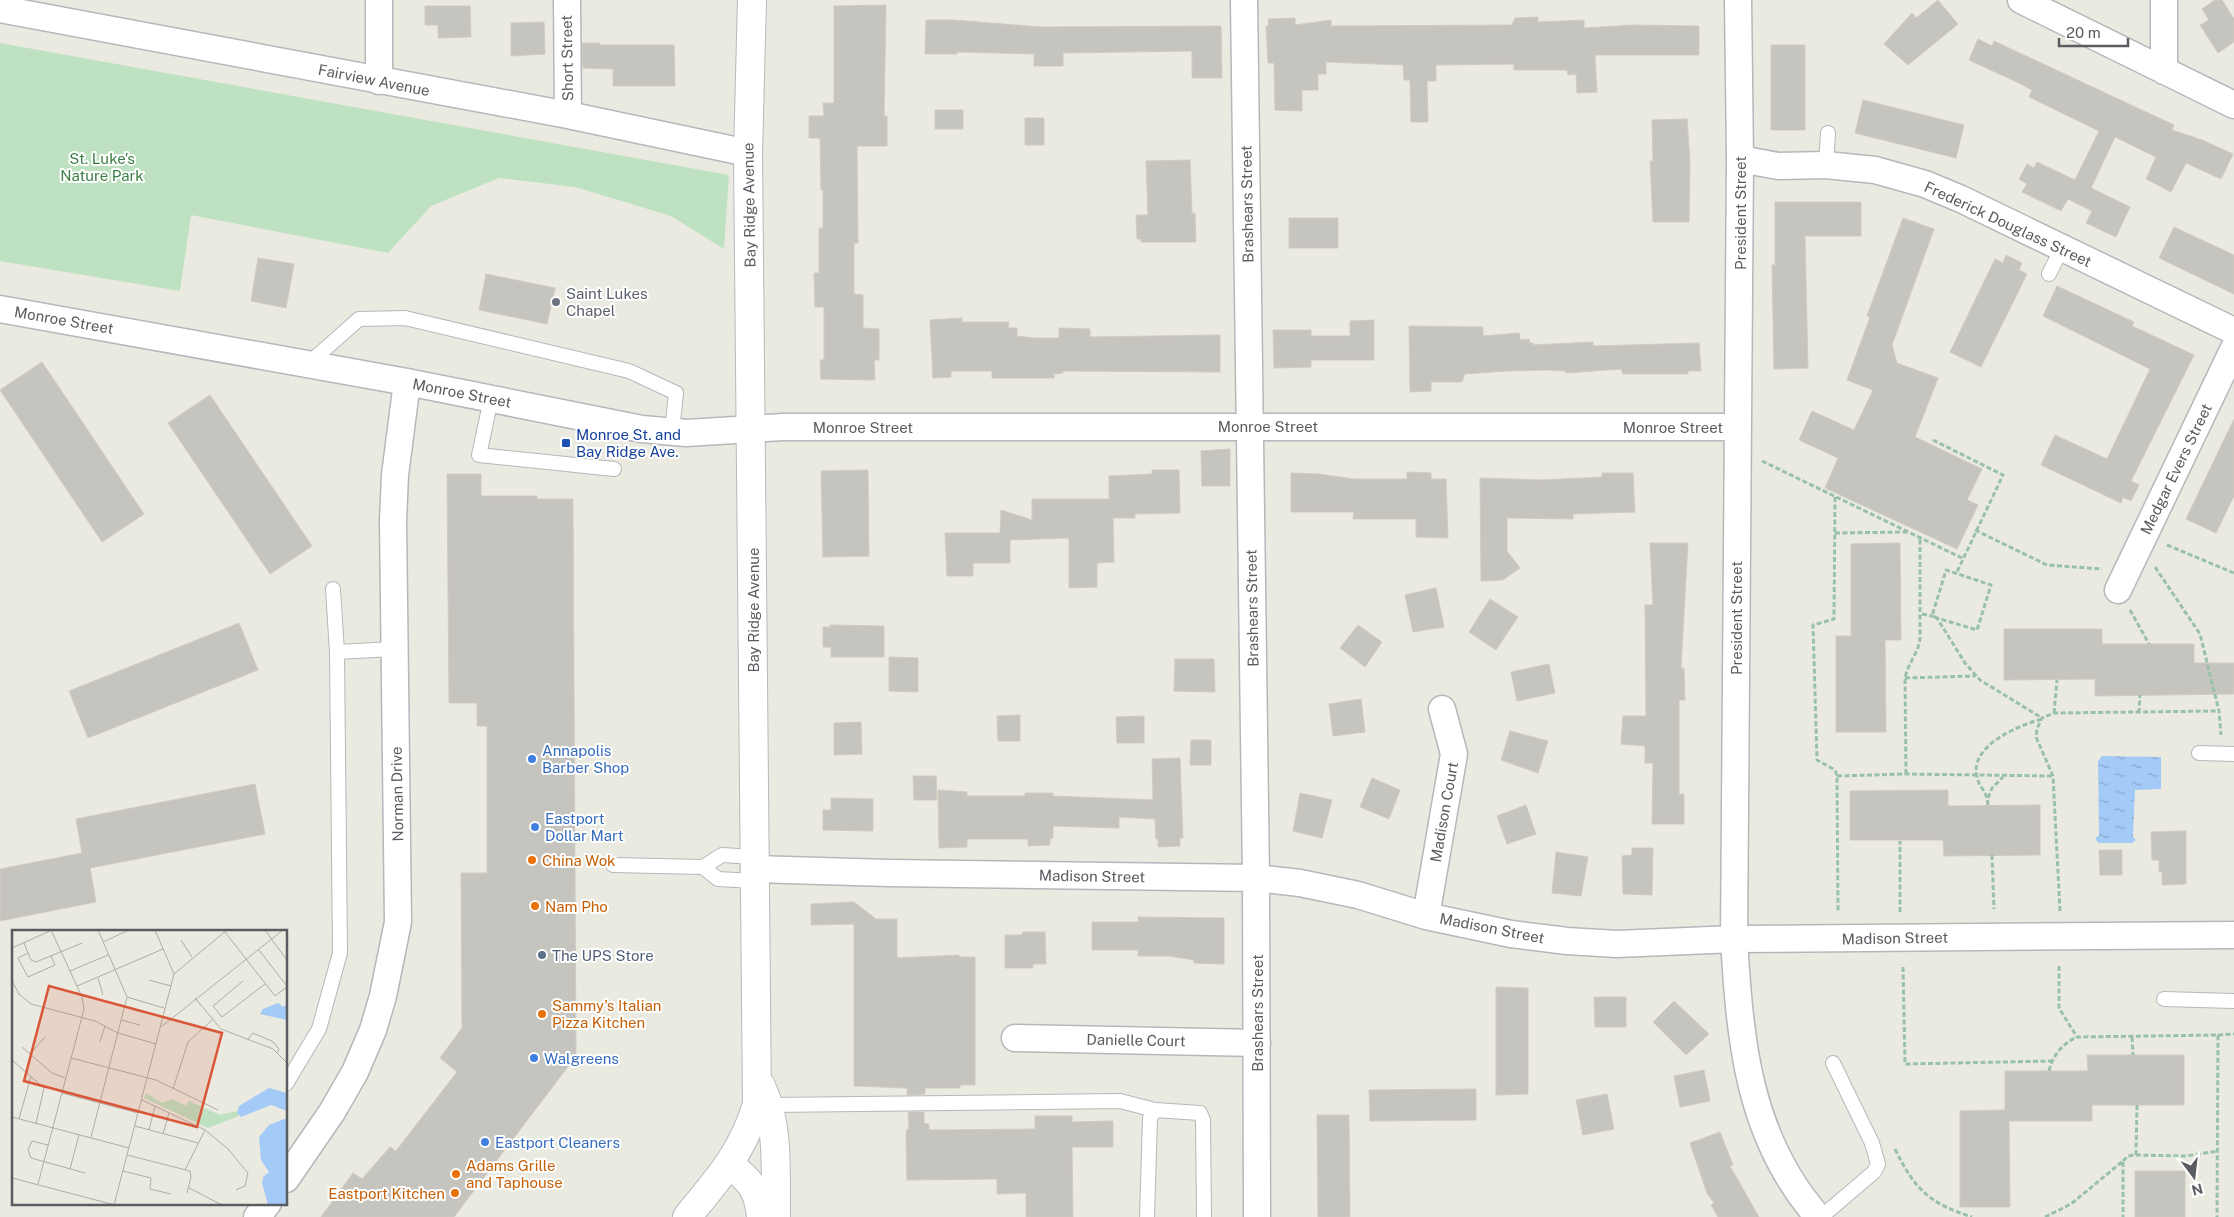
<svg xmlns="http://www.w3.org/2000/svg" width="2234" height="1217" font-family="'Public Sans',sans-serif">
<defs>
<pattern id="water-ripples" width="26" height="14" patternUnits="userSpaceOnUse" patternTransform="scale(1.25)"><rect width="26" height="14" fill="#a4caf7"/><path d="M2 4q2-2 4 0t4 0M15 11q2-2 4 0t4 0" fill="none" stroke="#89a7cb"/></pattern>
</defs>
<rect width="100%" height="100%" fill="#ebeae0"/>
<path fill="#bee1c2" d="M 0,43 L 729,175 L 724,249 L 671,216 L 575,187 L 499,178 L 431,206 L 388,253 L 191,215 L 180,291 L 0,261 Z"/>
<path fill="url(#water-ripples)" d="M 2102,756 L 2161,757 L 2161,789 L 2135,790 L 2133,837 L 2136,840 L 2132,843 L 2099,843 L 2096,840 L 2096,837 L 2099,836 L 2098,761 Z"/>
<path fill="#c6c4be" stroke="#cfccbf" d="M 1938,0 L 1958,24 L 1908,65 L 1884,44 L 1912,13 L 1916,18 Z
M 2215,0 L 2222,0 L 2234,19 L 2234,42 L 2218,53 L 2200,25 L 2209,20 L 2202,9 Z
M 886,5 L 884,116 L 887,116 L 887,146 L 857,146 L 858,243 L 854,243 L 854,294 L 863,295 L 863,328 L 879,329 L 879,360 L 874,360 L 875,380 L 821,379 L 820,360 L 824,360 L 824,307 L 815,307 L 814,273 L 819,273 L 819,228 L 823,228 L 823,190 L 821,190 L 820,138 L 809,138 L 809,116 L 824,116 L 823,103 L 834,103 L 834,6 Z
M 425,6 L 470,6 L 471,37 L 438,38 L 438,25 L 425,25 Z
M 1538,17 L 1538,22 L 1584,20 L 1584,28 L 1634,25 L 1699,26 L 1699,55 L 1595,55 L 1597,92 L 1577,93 L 1576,74 L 1568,75 L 1567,70 L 1514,70 L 1514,64 L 1436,65 L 1436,81 L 1427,81 L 1428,122 L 1411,122 L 1410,80 L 1404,80 L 1403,65 L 1326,62 L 1326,74 L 1318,74 L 1318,90 L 1302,90 L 1302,111 L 1275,110 L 1274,63 L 1268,63 L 1266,26 L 1269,26 L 1268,19 L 1295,18 L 1295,25 L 1331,20 L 1331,26 L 1512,25 L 1515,18 Z
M 926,20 L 954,20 L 1041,27 L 1221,26 L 1222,78 L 1192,78 L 1192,51 L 1063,53 L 1063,66 L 1034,66 L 1034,54 L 957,52 L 957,54 L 925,54 Z
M 544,22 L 545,54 L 511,56 L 511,23 Z
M 1978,39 L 1992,46 L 1994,41 L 2174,125 L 2172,130 L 2202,140 L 2233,154 L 2221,179 L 2186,163 L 2171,192 L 2146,179 L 2156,157 L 2115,137 L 2091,188 L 2130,207 L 2116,237 L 2086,223 L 2092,211 L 2068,199 L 2061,211 L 2022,192 L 2027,184 L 2019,179 L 2027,164 L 2034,168 L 2037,162 L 2075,180 L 2099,131 L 2029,97 L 2032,90 L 2021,84 L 1969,60 Z
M 582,43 L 600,43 L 600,45 L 674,45 L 675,86 L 613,86 L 613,69 L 583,68 Z
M 1771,45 L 1805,45 L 1805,130 L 1771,130 Z
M 1863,100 L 1964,125 L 1956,158 L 1855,133 Z
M 935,110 L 963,110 L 963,129 L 935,129 Z
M 1025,118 L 1044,118 L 1044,145 L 1025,145 Z
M 1687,119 L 1690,161 L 1689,222 L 1653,222 L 1650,161 L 1653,161 L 1652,120 Z
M 1190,160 L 1192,214 L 1195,213 L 1196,242 L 1141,242 L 1141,239 L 1137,239 L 1136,215 L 1148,215 L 1146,161 Z
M 1775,202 L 1861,202 L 1861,236 L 1805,236 L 1808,368 L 1774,369 L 1772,265 L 1775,265 Z
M 1289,218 L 1338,218 L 1338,248 L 1289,248 Z
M 1903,218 L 1934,229 L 1892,345 L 1897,363 L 1938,378 L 1915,437 L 1982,469 L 1967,500 L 1978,505 L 1957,549 L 1825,488 L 1838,458 L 1799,440 L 1812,411 L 1854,430 L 1873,390 L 1847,380 L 1870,317 L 1867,316 Z
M 2174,227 L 2234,255 L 2234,294 L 2159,258 Z
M 2006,255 L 2022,263 L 2019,270 L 2027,274 L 1981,367 L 1950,352 L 1995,259 L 2003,263 Z
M 258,258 L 294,264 L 286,308 L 251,301 Z
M 486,274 L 555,288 L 547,324 L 479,310 Z
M 2057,286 L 2134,322 L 2132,326 L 2194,355 L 2131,481 L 2139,485 L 2131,501 L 2123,497 L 2121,503 L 2041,465 L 2055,435 L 2107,459 L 2150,369 L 2043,316 Z
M 962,318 L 962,322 L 1009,322 L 1008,328 L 1017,328 L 1017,336 L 1035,338 L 1059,338 L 1059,328 L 1090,329 L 1090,337 L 1220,335 L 1220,372 L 1063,371 L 1063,373 L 1054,374 L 1054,378 L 992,378 L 992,371 L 951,371 L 951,377 L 933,378 L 930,320 Z
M 1374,320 L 1374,360 L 1311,360 L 1311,367 L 1274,368 L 1273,330 L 1311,330 L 1311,336 L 1350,336 L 1350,321 Z
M 1409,326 L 1483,327 L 1483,336 L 1519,333 L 1520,340 L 1529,339 L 1530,343 L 1533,343 L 1533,345 L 1593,342 L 1593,346 L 1699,343 L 1701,371 L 1688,371 L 1688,374 L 1623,374 L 1621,369 L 1566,373 L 1566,371 L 1548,370 L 1507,371 L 1465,374 L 1462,382 L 1431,382 L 1431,391 L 1410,392 Z
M 42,362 L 144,514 L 102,542 L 0,390 Z
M 210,395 L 312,546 L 270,574 L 168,423 Z
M 2234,419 L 2234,496 L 2216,533 L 2186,519 Z
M 1230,449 L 1230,486 L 1202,486 L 1201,451 Z
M 868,470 L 869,556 L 823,557 L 821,471 Z
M 1152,470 L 1179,470 L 1180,513 L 1135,514 L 1135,518 L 1113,518 L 1114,562 L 1097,563 L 1097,587 L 1069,588 L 1069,538 L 1010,540 L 1010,563 L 973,563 L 973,576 L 947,576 L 945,533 L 1000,533 L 1001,510 L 1032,520 L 1032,499 L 1109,499 L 1109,476 L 1152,474 Z
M 1407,472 L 1431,473 L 1431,479 L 1446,479 L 1448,538 L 1416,537 L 1416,519 L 1353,519 L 1354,512 L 1291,512 L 1291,473 L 1319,474 L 1354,479 L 1407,479 Z
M 1602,473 L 1633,473 L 1635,512 L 1573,514 L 1573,519 L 1507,518 L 1507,551 L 1520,568 L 1503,580 L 1481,581 L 1480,478 L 1542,480 L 1602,477 Z
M 447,474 L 481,474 L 481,496 L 537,496 L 537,499 L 573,499 L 576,1056 L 454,1217 L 321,1217 L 353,1173 L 362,1179 L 390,1147 L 396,1151 L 457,1072 L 440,1058 L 462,1028 L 461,873 L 487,873 L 487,726 L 477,726 L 477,703 L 449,703 Z
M 1650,543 L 1688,543 L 1681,668 L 1684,668 L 1685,700 L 1679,700 L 1679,794 L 1684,794 L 1684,824 L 1652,824 L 1653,763 L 1645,763 L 1645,746 L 1621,744 L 1623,716 L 1646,716 L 1645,605 L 1653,605 Z
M 1900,543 L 1901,640 L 1885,640 L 1886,732 L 1836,732 L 1836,636 L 1851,636 L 1851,544 Z
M 1436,588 L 1444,627 L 1413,632 L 1405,595 Z
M 1490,599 L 1518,617 L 1496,650 L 1469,632 Z
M 239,623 L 258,670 L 88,738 L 69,691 Z
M 830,625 L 884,626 L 884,657 L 831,657 L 831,647 L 823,647 L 823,627 L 830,627 Z
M 1358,625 L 1382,642 L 1365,667 L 1340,648 Z
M 2004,629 L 2102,629 L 2102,644 L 2194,644 L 2194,663 L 2234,663 L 2234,694 L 2095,696 L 2095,679 L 2004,680 Z
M 889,657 L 918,658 L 918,692 L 889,691 Z
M 1175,659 L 1214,659 L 1215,692 L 1174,691 Z
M 1549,664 L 1555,693 L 1517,701 L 1511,672 Z
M 1361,699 L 1365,732 L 1333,736 L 1329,704 Z
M 1020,715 L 1020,741 L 998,741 L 997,716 Z
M 1144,716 L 1144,743 L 1117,743 L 1116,717 Z
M 861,722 L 862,754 L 834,755 L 834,723 Z
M 1510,731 L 1548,741 L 1538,773 L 1501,760 Z
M 1191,740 L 1211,740 L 1211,765 L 1190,765 Z
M 1180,758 L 1183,838 L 1180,838 L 1180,846 L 1158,847 L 1158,839 L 1156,839 L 1155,819 L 1119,817 L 1119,828 L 1053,826 L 1053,838 L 1050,839 L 1050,845 L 1028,846 L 1028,839 L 967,839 L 967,847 L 939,848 L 938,790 L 967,792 L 967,796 L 1025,796 L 1025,793 L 1053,793 L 1053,796 L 1153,800 L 1152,759 Z
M 913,776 L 936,776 L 937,800 L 914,800 Z
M 1372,778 L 1400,790 L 1389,819 L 1360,807 Z
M 255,784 L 265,834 L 90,868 L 96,902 L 0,921 L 0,869 L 82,853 L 76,819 Z
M 1948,790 L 1948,806 L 2040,805 L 2040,855 L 1944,856 L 1943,840 L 1850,840 L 1850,791 Z
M 1300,793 L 1332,800 L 1322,838 L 1293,831 Z
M 831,798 L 873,799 L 873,831 L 823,830 L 823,810 L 831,810 Z
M 1526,805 L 1536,834 L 1507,844 L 1497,816 Z
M 2186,831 L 2186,884 L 2162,885 L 2162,872 L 2159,872 L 2159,860 L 2152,860 L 2151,832 Z
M 1632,848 L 1653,848 L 1652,895 L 1623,894 L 1622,856 L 1632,855 Z
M 2099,850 L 2122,850 L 2122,875 L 2100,875 Z
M 1556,852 L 1588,857 L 1581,896 L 1552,893 Z
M 854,902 L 876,919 L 897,919 L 897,958 L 959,955 L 959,957 L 975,957 L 975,1085 L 960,1085 L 960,1088 L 925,1088 L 925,1094 L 907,1095 L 907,1088 L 854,1086 L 854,924 L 811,925 L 811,904 Z
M 1138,917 L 1224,918 L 1224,964 L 1194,963 L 1194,960 L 1169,956 L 1138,956 L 1138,950 L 1092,950 L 1092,922 L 1139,922 Z
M 1023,932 L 1045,932 L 1046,964 L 1033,964 L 1033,968 L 1005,968 L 1005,935 L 1022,935 Z
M 1496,987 L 1528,988 L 1528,1094 L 1496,1095 Z
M 1594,997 L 1626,997 L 1626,1027 L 1595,1027 Z
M 1674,1001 L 1709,1034 L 1686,1055 L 1653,1022 Z
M 2087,1055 L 2184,1055 L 2184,1105 L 2092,1105 L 2092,1121 L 2009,1121 L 2010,1207 L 1960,1207 L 1960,1111 L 2005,1110 L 2005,1071 L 2088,1071 Z
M 1704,1070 L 1710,1101 L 1680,1107 L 1674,1076 Z
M 1476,1089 L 1476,1120 L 1370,1121 L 1369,1090 Z
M 1607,1094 L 1614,1129 L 1583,1135 L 1576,1100 Z
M 908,1112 L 924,1112 L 924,1123 L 929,1124 L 929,1130 L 1035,1129 L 1035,1116 L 1072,1116 L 1072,1122 L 1113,1121 L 1113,1147 L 1072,1147 L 1073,1217 L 1026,1217 L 1026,1193 L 997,1194 L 997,1179 L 907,1180 L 906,1135 L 907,1129 L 909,1129 Z
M 1317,1115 L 1349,1115 L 1350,1217 L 1318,1217 Z
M 1720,1132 L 1733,1165 L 1730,1166 L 1759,1217 L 1718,1217 L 1711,1205 L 1714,1203 L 1707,1193 L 1690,1143 Z
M 2135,1171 L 2185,1171 L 2185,1217 L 2135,1217 Z"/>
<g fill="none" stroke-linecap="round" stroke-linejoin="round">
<defs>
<path id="lane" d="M 1826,165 L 1828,133
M 2049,274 L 2062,248
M 308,364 L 359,319 L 405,318 L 629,371 L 676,393 L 672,432
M 491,399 L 479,455 L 614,469
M 337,652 L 393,649
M 2199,753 L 2234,754
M 613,865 L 703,867 L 722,855 L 754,857
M 703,867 L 718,879 L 754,881
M 2164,999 L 2234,1001
M 286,1084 L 319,1029 L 340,953 L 337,652 L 333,589
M 770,1105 L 1120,1101 L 1155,1110
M 1147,1217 L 1150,1118 L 1155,1110 L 1200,1113 L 1203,1120 L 1204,1217
M 1821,1217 L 1874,1172 L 1878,1164 L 1872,1143 L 1833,1063"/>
<path id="street" d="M 567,0 L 568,115
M 1244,0 L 1256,878 L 1257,1217
M 1738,0 L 1740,159 L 1734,939 C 1740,1041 1748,1137 1818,1217
M 2021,0 L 2234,105
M 0,9 L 568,115 L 748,153
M 2164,71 L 2164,0
M 379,81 L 379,0
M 1740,159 L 1778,166 L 1826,165 L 1875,170 L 1925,184 L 1961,199 L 2234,331
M 0,309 L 407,382 L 642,429 L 686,433 L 783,427 L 1738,427
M 2118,590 L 2234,348
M 754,869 L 888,873 L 1256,878 L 1300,883 L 1358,895 L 1426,916 L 1511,934 L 1567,941 L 1617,944 L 1734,939 L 2234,935
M 1426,916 L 1454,754 L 1442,709
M 1015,1038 L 1257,1043
M 286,1179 L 332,1112 L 355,1072 L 373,1030 L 383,996 L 398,922 L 393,521 L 395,475 L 407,382
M 257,1217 L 268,1203"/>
<path id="secondary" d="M 761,1086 C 780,1127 775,1173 776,1217
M 729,1164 C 751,1182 758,1188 761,1217
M 687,1217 C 718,1179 743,1152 757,1104 L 748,153 L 752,0"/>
</defs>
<use href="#lane" stroke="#b6b7bc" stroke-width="16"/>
<use href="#street" stroke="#b6b7bc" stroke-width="29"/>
<use href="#secondary" stroke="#b6b9be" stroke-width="30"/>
<path stroke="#99c1a8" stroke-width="3" stroke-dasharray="5 2.5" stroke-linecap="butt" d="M 1933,440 L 2003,475 L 1956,574
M 1762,461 L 1962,558
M 1835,497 L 1834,619 L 1813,625 L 1817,760 L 1835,770 L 1837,776 L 1838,912
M 1975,530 L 2047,565 L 2102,569
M 1835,533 L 1907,532
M 2167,545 L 2234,573
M 2155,567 L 2200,634 L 2219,711 L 2221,735
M 2130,610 L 2149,644
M 1922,614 L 1932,616
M 1937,618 L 1932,616 L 1946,570 L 1991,585 L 1977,630 L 1937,618 L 1965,663 L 1980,680 L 2042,718
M 1905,678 L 1975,676
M 2054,713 L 2057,680
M 2139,713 L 2140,695
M 1906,774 L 1905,678 C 1908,663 1919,652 1920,638 L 1920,538
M 1837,776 L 1906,774 L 2053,776
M 1988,798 L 1992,788 L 2003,777
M 1988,805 C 1987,790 1979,788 1977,777 C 1969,745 2020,725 2042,719
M 1992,855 L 1994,909
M 2060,911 L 2053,776 L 2036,737 L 2037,729 L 2042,718 L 2054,713 L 2219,711
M 1900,912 L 1900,841
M 2059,966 L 2059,1008 L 2077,1037 L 2218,1035 L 2217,1217
M 1903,967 L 1905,1064 L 2052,1061
M 2218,1035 L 2234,1034
M 2132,1037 L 2133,1055
M 2049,1071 C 2053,1055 2062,1044 2077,1037
M 1895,1149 C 1915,1190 1929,1203 1972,1217
M 2136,1155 L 2137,1105
M 2123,1161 L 2128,1156 L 2136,1155 L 2186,1156 L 2218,1151
M 2045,1217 L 2071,1204 L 2123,1161 L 2123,1217"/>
<use href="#lane" stroke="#fff" stroke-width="14"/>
<use href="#street" stroke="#fff" stroke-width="26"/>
<use href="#secondary" stroke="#fff" stroke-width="28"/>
</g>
<circle fill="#6b7280" stroke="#fff" stroke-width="2" cx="556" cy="302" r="5"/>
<rect fill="#1a4fb4" stroke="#fff" stroke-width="2" x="561" y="438" width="10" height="10" rx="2.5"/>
<g fill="#3f7fe0" stroke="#fff" stroke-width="2">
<circle cx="532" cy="759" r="5"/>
<circle cx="535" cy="827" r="5"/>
<circle cx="534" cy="1058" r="5"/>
<circle cx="485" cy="1142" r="5"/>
</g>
<g fill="#e8710a" stroke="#fff" stroke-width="2">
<circle cx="532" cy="860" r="5"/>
<circle cx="535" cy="906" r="5"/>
<circle cx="542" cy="1014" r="5"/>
<circle cx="456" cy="1174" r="5"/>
<circle cx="455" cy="1193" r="5"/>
</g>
<circle fill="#5c6f8a" stroke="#fff" stroke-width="2" cx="542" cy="955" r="5"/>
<g text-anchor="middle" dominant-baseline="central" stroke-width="4" stroke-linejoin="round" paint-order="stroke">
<g font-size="15" fill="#595c60" stroke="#fff">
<text transform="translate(567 58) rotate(-91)">Short Street</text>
<text transform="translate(374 80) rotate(11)">Fairview Avenue</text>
<text transform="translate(1247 204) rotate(-91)">Brashears Street</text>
<text transform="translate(749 205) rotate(-91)">Bay Ridge Avenue</text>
<text transform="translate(1740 213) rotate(-90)">President Street</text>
<text transform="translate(2008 224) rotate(25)">Frederick Douglass Street</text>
<text transform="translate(64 320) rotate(10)">Monroe Street</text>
<text transform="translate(462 393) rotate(11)">Monroe Street</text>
<text x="1268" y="426">Monroe Street</text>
<text x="863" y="427">Monroe Street</text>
<text x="1673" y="427">Monroe Street</text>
<text transform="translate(2176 469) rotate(-64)">Medgar Evers Street</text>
<text transform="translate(1252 608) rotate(-91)">Brashears Street</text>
<text transform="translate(753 610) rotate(-90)">Bay Ridge Avenue</text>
<text transform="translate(1736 618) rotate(-90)">President Street</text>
<text transform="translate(397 794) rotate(-91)">Norman Drive</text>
<text transform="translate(1444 812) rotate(-80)">Madison Court</text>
<text transform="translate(1092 876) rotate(1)">Madison Street</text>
<text transform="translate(1492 928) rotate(11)">Madison Street</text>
<text transform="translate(1895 938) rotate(-1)">Madison Street</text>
<text transform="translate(1257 1013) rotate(-90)">Brashears Street</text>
<text transform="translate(1136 1040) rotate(1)">Danielle Court</text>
</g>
<g font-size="15" fill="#3b7e45" stroke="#fff">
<text x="102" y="158">St. Luke's<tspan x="102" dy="17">Nature Park</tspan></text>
</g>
<g font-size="15" fill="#5b616d" stroke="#fff" text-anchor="start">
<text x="566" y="293">Saint Lukes<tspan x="566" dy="17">Chapel</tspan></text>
</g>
<g font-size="15" fill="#164399" stroke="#fff" text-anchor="start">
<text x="576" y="434">Monroe St. and<tspan x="576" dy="17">Bay Ridge Ave.</tspan></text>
</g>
<g font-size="15" fill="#366cbe" stroke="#fff" text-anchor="start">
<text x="542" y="750">Annapolis<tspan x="542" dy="17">Barber Shop</tspan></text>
<text x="545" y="818">Eastport<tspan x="545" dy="17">Dollar Mart</tspan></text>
<text x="544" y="1058">Walgreens</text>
<text x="495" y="1142">Eastport Cleaners</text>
</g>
<g font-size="15" fill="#c56008" stroke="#fff" text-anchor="start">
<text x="542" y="860">China Wok</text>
<text x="545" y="906">Nam Pho</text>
<text x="552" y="1005">Sammy's Italian<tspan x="552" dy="17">Pizza Kitchen</tspan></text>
<text x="466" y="1165">Adams Grille<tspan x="466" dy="17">and Taphouse</tspan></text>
<text x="445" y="1193" text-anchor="end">Eastport Kitchen</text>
</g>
<g font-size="15" fill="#4e5e75" stroke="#fff" text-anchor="start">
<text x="552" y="955">The UPS Store</text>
</g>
</g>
<g transform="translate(12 930)">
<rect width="275" height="275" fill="#ebeae0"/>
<path d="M 134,163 L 150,173 L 160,169 L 174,176 L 177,171 L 208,185 L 225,181 L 227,186 L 196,198 L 132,168 Z" fill="#bee1c2"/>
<path d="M 266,73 L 271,77 L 275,74 L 275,90 L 248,84 L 251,79 ZM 257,158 L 275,163 L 275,181 L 259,175 L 229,187 L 225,183 L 227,176 ZM 275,188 L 275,275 L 256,275 L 250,253 L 251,247 L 257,242 L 249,230 L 247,207 L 257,195 Z" fill="#a4caf7"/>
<path fill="none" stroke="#adada9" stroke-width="1" d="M 86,0 L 115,67 L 152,78M 143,0 L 162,44M 253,0 L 275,30M 213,2 L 263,66 L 275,57M 169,10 L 180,27M 91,12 L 117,0M 12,13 L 19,30 L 24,32 L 70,13M 0,18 L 40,0M 246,19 L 275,56M 16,23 L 6,28 L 16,47 L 43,35 L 39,26M 58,41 L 96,25M 86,48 L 91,65M 137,50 L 159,56M 0,51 L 7,64 L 19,74 L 83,91 L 106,103 L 144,114M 231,51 L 201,76 L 210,87 L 253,54M 65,56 L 151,19M 183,68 L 209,99 L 261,119 L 275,133M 109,90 L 128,95M 149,97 L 271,0M 235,110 L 241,103 L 260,111 L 267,119 L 265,123M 88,112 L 93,96M 10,117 L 40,143 L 53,148M 18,124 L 33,107M 59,128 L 144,150 L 206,180M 0,130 L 32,158 L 24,193M 161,159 L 176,112 L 200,90M 50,163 L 126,183M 130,170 L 193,200 L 216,219 L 236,243 L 233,256 L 224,260M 0,187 L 117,218M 7,189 L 19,146M 123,196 L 186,213M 137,200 L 143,176M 151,204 L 157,183M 79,207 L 115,67M 36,215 L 20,211 L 16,220 L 19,228 L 73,243M 115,225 L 178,241 L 179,247 L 175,263M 58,239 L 67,205M 173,240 L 193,200M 111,241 L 139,248 L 138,259 L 159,264M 0,248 L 103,275M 26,254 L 72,79 L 70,67 L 39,0M 177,258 L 210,275M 102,275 L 162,44 L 215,0"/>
<path fill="#d95638" fill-opacity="0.15" stroke="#d95638" stroke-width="2.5" d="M 37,56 L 210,103 L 185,197 L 12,151 Z"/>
<rect width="275" height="275" fill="none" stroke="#595c60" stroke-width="2.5"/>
</g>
<g transform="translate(2194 1177) rotate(165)" stroke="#ffffff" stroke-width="4" paint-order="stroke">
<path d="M0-4L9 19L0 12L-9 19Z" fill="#595c60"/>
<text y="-8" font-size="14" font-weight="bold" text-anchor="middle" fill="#595c60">N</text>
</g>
<path d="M2059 38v8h69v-8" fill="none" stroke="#595c60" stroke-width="2.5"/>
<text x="2066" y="38" font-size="15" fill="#595c60" stroke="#ffffff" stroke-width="4" paint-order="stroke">20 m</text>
</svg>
